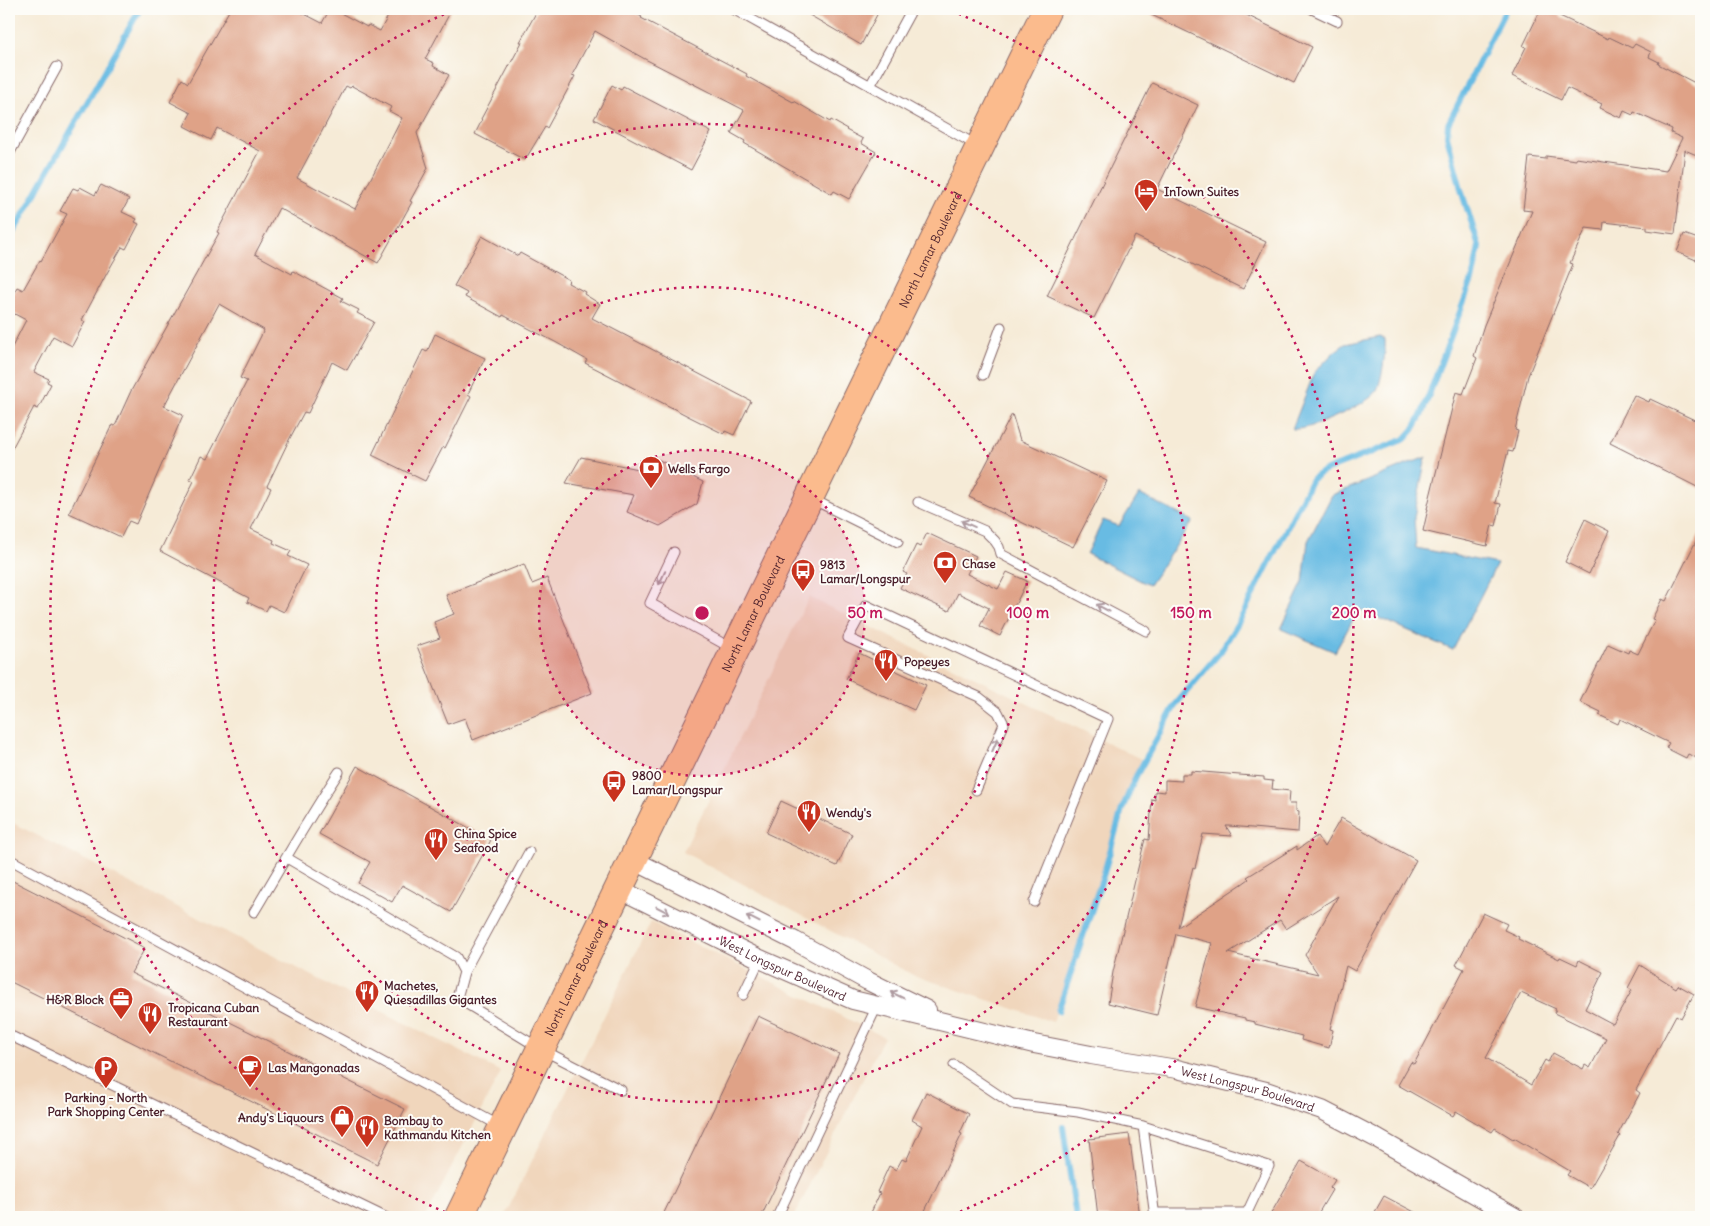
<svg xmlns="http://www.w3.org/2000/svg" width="1710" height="1226" font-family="Delius,sans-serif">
<rect width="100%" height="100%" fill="#fdfcf7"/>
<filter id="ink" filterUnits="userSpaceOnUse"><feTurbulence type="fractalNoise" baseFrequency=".02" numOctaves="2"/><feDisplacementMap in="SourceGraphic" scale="10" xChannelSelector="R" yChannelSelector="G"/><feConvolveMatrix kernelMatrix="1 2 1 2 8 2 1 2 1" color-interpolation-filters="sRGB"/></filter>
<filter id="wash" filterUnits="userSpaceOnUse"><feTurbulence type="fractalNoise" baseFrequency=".0096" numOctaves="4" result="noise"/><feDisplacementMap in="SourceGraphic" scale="20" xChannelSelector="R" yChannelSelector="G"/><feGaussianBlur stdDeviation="1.12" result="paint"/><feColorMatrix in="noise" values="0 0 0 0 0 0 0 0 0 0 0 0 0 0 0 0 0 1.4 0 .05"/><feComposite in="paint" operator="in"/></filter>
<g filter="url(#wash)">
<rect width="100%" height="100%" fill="#f6ebd7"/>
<path fill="#f0d6bc" d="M 809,597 L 1141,759 L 1053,1022 L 913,975 L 683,852 Z
M 9,821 L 501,1072 L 426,1217 L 9,1217 Z
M 651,922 L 884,1037 L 794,1217 L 504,1217 Z"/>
<path fill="#67bbe3" stroke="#586d87" d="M 1380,337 L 1385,339 C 1386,351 1382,382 1376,392 C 1369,403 1318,426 1304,428 C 1300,429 1296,429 1292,429 L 1314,373 L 1334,352 L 1345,344 Z
M 1426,457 L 1414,517 L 1416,548 L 1497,564 L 1453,650 L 1359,609 L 1335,652 L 1281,629 L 1303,582 L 1308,541 L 1332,495 Z
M 1139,494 L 1193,521 L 1149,585 L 1087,554 L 1103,520 L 1119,526 Z"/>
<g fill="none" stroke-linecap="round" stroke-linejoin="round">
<path stroke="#67bbe3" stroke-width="6" d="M 9,240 L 140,9
M 1058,1011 L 1103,876 L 1122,809 L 1136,776 L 1176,704 L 1221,651 L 1242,616 L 1312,479 L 1322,472 L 1405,439 L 1413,430 L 1421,416 L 1473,277 L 1479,246 L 1462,193 L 1447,136 L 1448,124 L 1506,9
M 1063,1127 L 1076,1217"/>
</g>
<g id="blocks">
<path fill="#dfa287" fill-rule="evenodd" d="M 230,9 L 295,9 L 322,23 L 330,9 L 333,9 L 367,27 L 368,25 L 380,31 L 392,9 L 452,9 L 425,59 L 434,63 L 433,66 L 449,75 L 417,133 L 428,168 L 410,201 L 412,202 L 378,263 L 279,208 L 255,254 L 292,274 L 293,271 L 343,298 L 341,301 L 359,310 L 357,313 L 374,322 L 347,370 L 332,362 L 308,413 L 304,412 L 290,438 L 267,486 L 271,488 L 251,529 L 274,540 L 273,543 L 291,551 L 288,556 L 307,565 L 284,612 L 269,605 L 266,611 L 247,602 L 249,598 L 160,551 L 194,481 L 190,479 L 201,456 L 207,459 L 247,381 L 240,378 L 264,330 L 219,304 L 164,406 L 183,415 L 136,524 L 129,521 L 121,537 L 69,513 L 112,425 L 115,426 L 131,391 L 219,233 L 217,232 L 260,151 L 217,128 L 211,140 L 184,126 L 191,113 L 170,102 L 182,79 L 188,83 ZM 346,86 L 350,88 L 352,86 L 391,107 L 389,111 L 402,118 L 355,209 L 297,178 Z
M 538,9 L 627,9 L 642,17 L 641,18 L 747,74 L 746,76 L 793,102 L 794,101 L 830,122 L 831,120 L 847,129 L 846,130 L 863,139 L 861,143 L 876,152 L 849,199 L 834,191 L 832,194 L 744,143 L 745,141 L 731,133 L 744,110 L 643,58 L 595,31 L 572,75 L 575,76 L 547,128 L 545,127 L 525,160 L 475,134 L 482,120 L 481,119 L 522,42 L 520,42 Z
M 799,9 L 880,9 L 861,45 Z
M 1139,9 L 1234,9 L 1312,47 L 1294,83 Z
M 1541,9 L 1545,9 L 1608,39 L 1609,37 L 1632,48 L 1635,44 L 1651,52 L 1649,57 L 1659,62 L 1658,64 L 1701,86 L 1701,157 L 1685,150 L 1675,234 L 1647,230 L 1647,227 L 1604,222 L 1603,230 L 1586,228 L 1570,263 L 1573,264 L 1528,376 L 1515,430 L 1518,431 L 1513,452 L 1508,451 L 1495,503 L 1501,504 L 1496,526 L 1492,525 L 1487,546 L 1423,531 L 1428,509 L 1427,509 L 1456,392 L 1463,394 L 1477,358 L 1474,356 L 1484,325 L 1532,211 L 1523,210 L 1529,157 L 1546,159 L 1546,156 L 1576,160 L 1576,158 L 1666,171 L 1682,138 L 1671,133 L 1672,129 L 1634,112 L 1633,115 L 1624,111 L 1621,118 L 1600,108 L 1602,104 L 1567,88 L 1561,100 L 1512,76 L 1526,47 L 1523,46 Z
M 1152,83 L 1198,105 L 1157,189 L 1266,242 L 1243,289 L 1135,236 L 1094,318 L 1047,296 Z
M 612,85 L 621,90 L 623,86 L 711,132 L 691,170 L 594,119 Z
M 101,185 L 129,199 L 122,212 L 137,219 L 135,222 L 139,224 L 126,249 L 122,247 L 107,273 L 82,320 L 85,322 L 72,346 L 53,336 L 34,372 L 49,379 L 47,382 L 51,384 L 38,409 L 34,407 L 9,454 L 9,353 L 26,320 L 9,311 L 9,302 L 17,287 L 23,290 L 40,260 L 41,261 L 67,214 L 60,211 L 73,188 L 78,190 L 80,187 L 95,195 Z
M 1684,234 L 1701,240 L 1701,247 L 1696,260 L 1677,252 Z
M 482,236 L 518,256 L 520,253 L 569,280 L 568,283 L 585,292 L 584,294 L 600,304 L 592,318 L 751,401 L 734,435 L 725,431 L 724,434 L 690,417 L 585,363 L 587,360 L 557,343 L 503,315 L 502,317 L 465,297 L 467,293 L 454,286 Z
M 435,334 L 485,358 L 468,394 L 471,396 L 445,448 L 443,447 L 425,481 L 372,455 L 423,350 L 427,352 Z
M 1634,395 L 1649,402 L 1650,399 L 1701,423 L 1701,489 L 1610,443 Z
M 1012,414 L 1020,440 L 1107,481 L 1073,547 L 969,497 Z
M 581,457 L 648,471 L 657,459 L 703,482 L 697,504 L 660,526 L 627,512 L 634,495 L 566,483 Z
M 1585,519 L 1609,531 L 1589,574 L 1565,562 Z
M 1701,531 L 1701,760 L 1688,754 L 1686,758 L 1666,748 L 1669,743 L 1620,719 L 1618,724 L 1599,715 L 1601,712 L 1580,702 L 1608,644 L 1628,653 L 1629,650 L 1638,654 L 1655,620 L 1652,619 L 1662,599 L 1666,601 Z
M 927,533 L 976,556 L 967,574 L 998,589 L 1007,572 L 1027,581 L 1000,636 L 980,626 L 989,608 L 958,593 L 949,611 L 900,588 L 907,574 L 903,572 L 916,545 L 920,547 Z
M 524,564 L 532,584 L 547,578 L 592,693 L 473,740 L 465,718 L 448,724 L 417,646 L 440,638 L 434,622 L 454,614 L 446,595 Z
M 859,653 L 926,685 L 914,710 L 846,679 Z
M 357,766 L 491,840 L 451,912 L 402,885 L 392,902 L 358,883 L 370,862 L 319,834 Z
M 1191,771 L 1264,777 L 1264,780 L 1273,781 L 1272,789 L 1290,791 L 1289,803 L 1296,803 L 1296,811 L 1299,812 L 1298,832 L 1229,826 L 1226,826 L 1232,836 L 1203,834 L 1195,868 L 1193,867 L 1178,927 L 1242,884 L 1249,879 L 1247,877 L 1297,846 L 1297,850 L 1317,836 L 1324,847 L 1341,818 L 1416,860 L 1355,971 L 1346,966 L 1330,1029 L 1333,1030 L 1329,1048 L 1301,1040 L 1302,1036 L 1255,1024 L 1255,1022 L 1245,1020 L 1245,1018 L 1195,1007 L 1212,943 L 1176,934 L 1157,1015 L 1108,1003 L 1113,972 L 1145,839 L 1149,840 L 1152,799 L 1155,800 L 1155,791 L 1165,792 L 1165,780 L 1182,781 L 1182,774 L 1191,774 ZM 1338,896 L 1305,955 L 1318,974 L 1228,953 L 1280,920 L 1286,929 Z
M 781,801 L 852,834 L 837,866 L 766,833 Z
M 9,879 L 145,948 L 131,973 L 405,1109 L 377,1164 L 9,981 Z
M 1483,913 L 1507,924 L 1504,930 L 1519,937 L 1518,939 L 1559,959 L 1560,957 L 1577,965 L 1579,960 L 1603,972 L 1585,1009 L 1613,1024 L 1632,990 L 1628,988 L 1640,965 L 1676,988 L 1678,985 L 1694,994 L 1681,1018 L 1676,1015 L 1636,1090 L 1640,1093 L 1618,1134 L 1620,1136 L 1590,1188 L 1567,1175 L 1570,1171 L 1514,1138 L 1513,1139 L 1495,1128 L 1492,1132 L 1456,1111 L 1453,1116 L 1398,1085 L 1411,1062 L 1414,1064 L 1464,969 L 1456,965 ZM 1521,993 L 1556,1009 L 1554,1013 L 1606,1038 L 1590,1068 L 1585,1065 L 1583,1069 L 1553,1053 L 1548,1062 L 1545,1060 L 1531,1085 L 1486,1058 Z
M 758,1016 L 839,1054 L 761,1217 L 662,1217 Z
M 926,1092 L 969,1114 L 960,1133 L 962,1134 L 922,1217 L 869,1217 L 880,1193 L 877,1192 L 889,1166 L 896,1170 L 902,1159 L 906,1161 L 922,1126 L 912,1120 Z
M 1129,1134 L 1140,1217 L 1098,1217 L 1089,1139 Z
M 1301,1161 L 1335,1180 L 1330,1188 L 1332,1190 L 1316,1217 L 1269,1217 Z
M 1384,1196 L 1424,1217 L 1372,1217 Z"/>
</g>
</g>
<g filter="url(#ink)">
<use href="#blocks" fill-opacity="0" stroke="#866667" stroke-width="1"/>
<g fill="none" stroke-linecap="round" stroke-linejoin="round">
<defs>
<path id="service" d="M 733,9 L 978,146
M 1312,9 L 1337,21
M 870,86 L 912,9
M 9,154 L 57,67
M 983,375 L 1001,327
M 812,499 L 898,542
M 918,502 L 985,531 L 995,541 L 999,547 L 1001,554 L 1146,631
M 674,552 L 650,603 L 733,649
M 976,790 L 1004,724 L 998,712 L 979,697 L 848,638 L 866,605 L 1108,719 L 1034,902
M 287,858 L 456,957 L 464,972 L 457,998 L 541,1049 L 621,1090
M 9,859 L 500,1126
M 254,912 C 282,865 309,817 339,772
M 464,972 L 529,852
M 743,995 L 760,959
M 9,1035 L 385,1217
M 954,1065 L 1012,1104 L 1078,1112 L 1143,1126 L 1269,1166 L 1245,1217
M 1143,1126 L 1155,1217
M 1154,1213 L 1248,1213
M 777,1217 L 877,1006"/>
<g id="minor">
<path d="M 633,860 L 795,941 L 868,981 L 927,1010"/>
<path id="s1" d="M 619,889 L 760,959 L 853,1000 L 1034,1044 L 1091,1055 L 1177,1069 L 1266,1091 L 1322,1110 L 1378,1139 L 1515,1217"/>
</g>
<g id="primary">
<path id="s2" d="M 459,1217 L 1047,9"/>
</g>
</defs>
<use href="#service" stroke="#866667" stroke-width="11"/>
<use href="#minor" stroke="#866667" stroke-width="20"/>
<use href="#primary" stroke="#866667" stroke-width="30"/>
<use href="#service" stroke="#fff" stroke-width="9"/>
<use href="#minor" stroke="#fff" stroke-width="18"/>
<use href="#primary" stroke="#fbbb8d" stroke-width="28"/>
</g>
<defs><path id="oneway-shaft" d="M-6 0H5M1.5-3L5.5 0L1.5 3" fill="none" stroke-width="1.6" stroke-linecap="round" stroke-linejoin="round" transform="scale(1.25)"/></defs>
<g stroke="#ae9aa0">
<use href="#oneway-shaft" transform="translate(968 524) rotate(-156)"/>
<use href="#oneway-shaft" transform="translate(662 578) rotate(115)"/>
<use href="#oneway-shaft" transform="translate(1103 608) rotate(-152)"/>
<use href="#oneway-shaft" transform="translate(995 745) rotate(-67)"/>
<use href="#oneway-shaft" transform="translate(663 910) rotate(27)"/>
<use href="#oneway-shaft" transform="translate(753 919) rotate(-153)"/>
<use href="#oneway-shaft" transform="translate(897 995) rotate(-154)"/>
</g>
</g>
<circle cx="702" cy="613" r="163" fill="#c2185b" fill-opacity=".12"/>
<g fill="none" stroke="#c2185b" stroke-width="2.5" stroke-dasharray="2.5 5">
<circle cx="702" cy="613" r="163"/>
<circle cx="702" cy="613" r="326"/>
<circle cx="702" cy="613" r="489"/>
<path d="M452 1215A652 652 0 0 1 452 11M952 11A652 652 0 0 1 952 1215"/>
</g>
<defs>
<symbol id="hotel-pin" viewBox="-11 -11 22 30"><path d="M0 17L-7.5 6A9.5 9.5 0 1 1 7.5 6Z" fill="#c8321e" stroke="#fdfcf7"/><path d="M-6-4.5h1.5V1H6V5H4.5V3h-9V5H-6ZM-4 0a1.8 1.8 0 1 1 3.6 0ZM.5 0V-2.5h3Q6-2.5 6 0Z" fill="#fff"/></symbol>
<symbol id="bank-pin" viewBox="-11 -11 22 30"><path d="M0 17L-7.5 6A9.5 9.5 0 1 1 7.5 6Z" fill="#c8321e" stroke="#fdfcf7"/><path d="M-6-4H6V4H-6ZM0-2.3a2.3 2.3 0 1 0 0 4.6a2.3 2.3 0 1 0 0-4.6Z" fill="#fff"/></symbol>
<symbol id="bus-pin" viewBox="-11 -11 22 30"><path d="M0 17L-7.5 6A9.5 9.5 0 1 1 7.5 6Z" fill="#c8321e" stroke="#fdfcf7"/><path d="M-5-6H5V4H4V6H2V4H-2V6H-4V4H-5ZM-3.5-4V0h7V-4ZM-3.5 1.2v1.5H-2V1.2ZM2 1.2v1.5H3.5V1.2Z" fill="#fff"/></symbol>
<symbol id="restaurant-pin" viewBox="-11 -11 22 30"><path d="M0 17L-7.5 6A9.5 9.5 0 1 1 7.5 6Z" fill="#c8321e" stroke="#fdfcf7"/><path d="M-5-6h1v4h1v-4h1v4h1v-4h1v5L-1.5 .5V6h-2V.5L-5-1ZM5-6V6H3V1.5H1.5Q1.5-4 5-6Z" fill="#fff"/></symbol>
<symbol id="office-pin" viewBox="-11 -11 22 30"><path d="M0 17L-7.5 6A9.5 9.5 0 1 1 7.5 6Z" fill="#c8321e" stroke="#fdfcf7"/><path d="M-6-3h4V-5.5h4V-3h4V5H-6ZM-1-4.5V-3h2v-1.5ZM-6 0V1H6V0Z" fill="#fff"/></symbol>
<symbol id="cafe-pin" viewBox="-11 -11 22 30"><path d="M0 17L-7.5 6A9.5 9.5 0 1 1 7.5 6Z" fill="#c8321e" stroke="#fdfcf7"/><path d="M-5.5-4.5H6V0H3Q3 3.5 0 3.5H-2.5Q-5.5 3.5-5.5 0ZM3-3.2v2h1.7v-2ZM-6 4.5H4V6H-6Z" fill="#fff"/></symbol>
<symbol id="parking-pin" viewBox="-11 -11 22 30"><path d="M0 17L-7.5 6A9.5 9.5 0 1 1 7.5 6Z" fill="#c8321e" stroke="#fdfcf7"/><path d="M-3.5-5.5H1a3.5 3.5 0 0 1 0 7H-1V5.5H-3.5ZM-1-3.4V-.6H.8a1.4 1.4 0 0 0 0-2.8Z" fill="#fff"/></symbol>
<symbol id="shop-pin" viewBox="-11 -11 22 30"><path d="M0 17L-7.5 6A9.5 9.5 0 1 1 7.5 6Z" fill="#c8321e" stroke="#fdfcf7"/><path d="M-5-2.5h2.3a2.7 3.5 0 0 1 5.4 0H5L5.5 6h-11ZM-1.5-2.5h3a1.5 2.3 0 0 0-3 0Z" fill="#fff"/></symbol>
</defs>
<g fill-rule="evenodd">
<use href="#hotel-pin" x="1132" y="177" width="28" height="38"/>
<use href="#bank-pin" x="637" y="454" width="28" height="38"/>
<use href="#bank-pin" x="931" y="549" width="28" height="38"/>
<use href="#bus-pin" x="789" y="557" width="28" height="38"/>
<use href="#restaurant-pin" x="872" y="647" width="28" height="38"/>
<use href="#bus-pin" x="600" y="768" width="28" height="38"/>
<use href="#restaurant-pin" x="795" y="798" width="28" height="38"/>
<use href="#restaurant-pin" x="422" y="826" width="28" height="38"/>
<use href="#restaurant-pin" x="353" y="978" width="28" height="38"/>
<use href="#office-pin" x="107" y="985" width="28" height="38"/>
<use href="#restaurant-pin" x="136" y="1000" width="28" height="38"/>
<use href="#cafe-pin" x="236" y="1053" width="28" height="38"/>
<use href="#parking-pin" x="92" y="1054" width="28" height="38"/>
<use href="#shop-pin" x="328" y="1103" width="28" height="38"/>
<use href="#restaurant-pin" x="353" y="1113" width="28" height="38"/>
</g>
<g text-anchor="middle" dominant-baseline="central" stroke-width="4" stroke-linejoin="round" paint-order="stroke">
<g font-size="12" font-weight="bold" fill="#4a1f2b" stroke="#fdfcf7" text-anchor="start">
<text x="1164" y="191">InTown Suites</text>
<text x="668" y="468">Wells Fargo</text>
<text x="962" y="563">Chase</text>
<text x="820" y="564">9813<tspan x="820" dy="14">Lamar/Longspur</tspan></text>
<text x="904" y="661">Popeyes</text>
<text x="632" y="775">9800<tspan x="632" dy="14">Lamar/Longspur</tspan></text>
<text x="826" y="812">Wendy's</text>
<text x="454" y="833">China Spice<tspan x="454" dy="14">Seafood</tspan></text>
<text x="384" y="985">Machetes,<tspan x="384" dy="14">Quesadillas Gigantes</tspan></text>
<text x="104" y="999" text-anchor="end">H&amp;R Block</text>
<text x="168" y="1007">Tropicana Cuban<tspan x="168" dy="14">Restaurant</tspan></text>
<text x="268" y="1067">Las Mangonadas</text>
<text x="106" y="1097" text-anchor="middle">Parking - North<tspan x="106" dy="14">Park Shopping Center</tspan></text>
<text x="324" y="1117" text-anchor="end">Andy's Liquours</text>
<text x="384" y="1120">Bombay to<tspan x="384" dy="14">Kathmandu Kitchen</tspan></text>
</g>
<g font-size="12" fill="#4a1f2b" stroke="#fdfcf7">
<text stroke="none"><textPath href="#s2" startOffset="1076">North Lamar Boulevard</textPath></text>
<text stroke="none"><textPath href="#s2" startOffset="671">North Lamar Boulevard</textPath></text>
<text stroke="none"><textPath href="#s1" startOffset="182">West Longspur Boulevard</textPath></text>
<text stroke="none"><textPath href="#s2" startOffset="266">North Lamar Boulevard</textPath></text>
<text stroke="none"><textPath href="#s1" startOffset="664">West Longspur Boulevard</textPath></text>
</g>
</g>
<circle cx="702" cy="613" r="8" fill="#c2185b" stroke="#fdfcf7" stroke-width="2.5"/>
<g font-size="15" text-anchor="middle" font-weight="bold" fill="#c2185b" stroke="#fdfcf7" stroke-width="4" stroke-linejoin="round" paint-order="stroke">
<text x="865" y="618">50 m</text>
<text x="1028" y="618">100 m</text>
<text x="1191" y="618">150 m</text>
<text x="1354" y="618">200 m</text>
</g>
<rect width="1710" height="1226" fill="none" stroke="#fdfcf7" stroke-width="30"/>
</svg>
